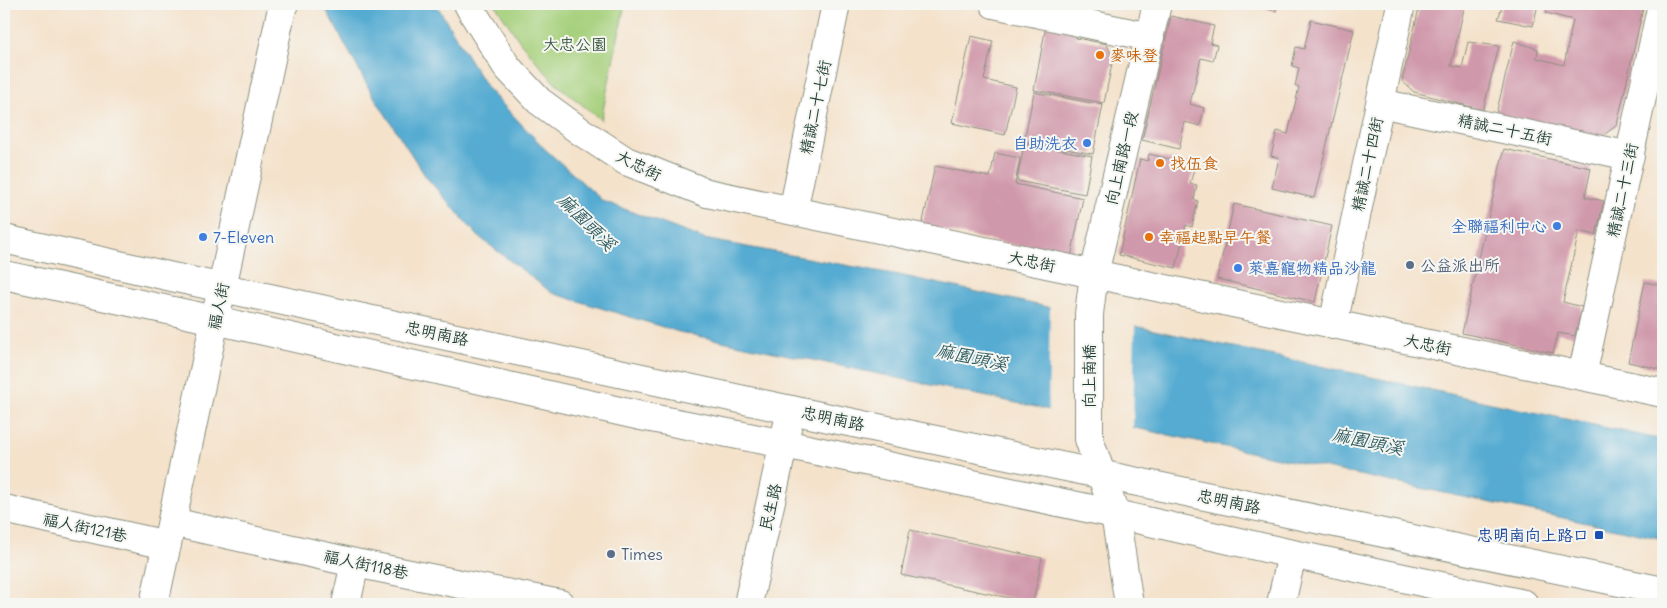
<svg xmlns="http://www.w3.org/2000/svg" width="1667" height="608" font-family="Delius,'LXGW WenKai TC',sans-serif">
<rect width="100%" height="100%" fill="#f6f6f2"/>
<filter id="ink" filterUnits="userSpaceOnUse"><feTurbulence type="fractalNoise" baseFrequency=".02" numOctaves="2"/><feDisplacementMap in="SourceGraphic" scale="10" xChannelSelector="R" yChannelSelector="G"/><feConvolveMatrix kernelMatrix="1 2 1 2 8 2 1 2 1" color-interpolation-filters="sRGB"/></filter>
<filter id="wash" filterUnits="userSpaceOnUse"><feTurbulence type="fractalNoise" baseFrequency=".0096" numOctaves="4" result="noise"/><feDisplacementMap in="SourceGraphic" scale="20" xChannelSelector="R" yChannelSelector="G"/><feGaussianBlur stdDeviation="1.12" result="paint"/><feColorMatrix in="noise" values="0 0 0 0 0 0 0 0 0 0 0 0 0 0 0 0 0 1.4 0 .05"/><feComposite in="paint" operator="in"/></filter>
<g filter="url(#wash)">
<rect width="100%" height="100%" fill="#f4e2cb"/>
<path fill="#a6d07c" stroke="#628658" d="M 495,4 L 625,4 L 601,120 L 555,83 L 520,42 Z"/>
<path fill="#54abd1" stroke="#3a7482" d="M 323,4 L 436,4 L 487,88 L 545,149 L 603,201 L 704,239 L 899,275 L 1663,440 L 1663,539 L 679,332 L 552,293 L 478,236 L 426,177 L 371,92 Z"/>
<path fill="#f4e2cb" d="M 1050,305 L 1135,324 L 1133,430 L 1048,412 Z"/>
<g id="blocks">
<path fill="#d099ab" d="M 1249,4 L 1278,4 L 1276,11 Z
M 1420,4 L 1465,4 L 1451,66 L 1462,68 L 1468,42 L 1499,46 L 1483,110 L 1414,92 L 1402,81 Z
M 1503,4 L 1538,4 L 1533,26 L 1498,19 Z
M 1548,4 L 1644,4 L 1617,125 L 1601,137 L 1496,114 L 1514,41 L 1538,49 L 1537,58 L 1564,65 L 1573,20 L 1546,13 Z
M 1171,16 L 1214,26 L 1210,43 L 1217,45 L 1213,61 L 1201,58 L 1190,104 L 1204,108 L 1200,126 L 1185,122 L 1179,149 L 1142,140 Z
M 1311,20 L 1354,30 L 1314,198 L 1272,188 L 1279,158 L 1271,156 L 1277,131 L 1288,134 L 1299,87 L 1295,86 L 1299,68 L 1292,66 L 1296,47 L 1304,49 Z
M 1046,26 L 1077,32 L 1076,38 L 1107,44 L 1113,59 L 1104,103 L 1034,90 Z
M 971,36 L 993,41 L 984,80 L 1016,87 L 1005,135 L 952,123 Z
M 1034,92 L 1103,105 L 1093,154 L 1024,141 Z
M 1024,143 L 1092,156 L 1085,194 L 1017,181 Z
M 1504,149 L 1591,168 L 1585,197 L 1604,201 L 1596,235 L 1579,231 L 1563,302 L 1582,307 L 1575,336 L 1558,333 L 1553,353 L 1462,333 Z
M 995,153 L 1020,158 L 1015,184 L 1083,198 L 1071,257 L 922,226 L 935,166 L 990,177 Z
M 1149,154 L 1195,165 L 1190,184 L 1197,185 L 1194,200 L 1198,201 L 1192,227 L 1186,225 L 1176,268 L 1119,255 L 1140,159 L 1148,161 Z
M 1234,204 L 1332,226 L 1315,302 L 1217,279 Z
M 1645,282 L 1663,286 L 1663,370 L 1628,362 Z
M 910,530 L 1042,558 L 1033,603 L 901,575 Z"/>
</g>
</g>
<g filter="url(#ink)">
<use href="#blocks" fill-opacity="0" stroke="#8a9080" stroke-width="1"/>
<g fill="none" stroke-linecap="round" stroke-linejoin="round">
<defs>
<path id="minor" d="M 468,4 L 473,13 L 507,67 L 539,101 L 580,131 L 626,161 L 707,193 L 1663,393
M 994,4 L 1150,37
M 1380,103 L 1630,156
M 793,211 L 836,4
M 1333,325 L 1401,4
M 1582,376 L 1662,4
M 4,509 L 167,545
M 172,522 L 355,563 L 560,604
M 154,604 L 282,8 L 284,4
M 346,604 L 355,563
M 748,604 L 791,410
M 1129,604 L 1115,514 L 1089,439 L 1089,314 L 1094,274 L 1157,4
M 1281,604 L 1292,554"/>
<path id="major" d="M 4,239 L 172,277 L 791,410 L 1663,591
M 4,275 L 215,320 L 641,416 L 784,444 L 1115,514 L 1292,554 L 1524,604"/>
</defs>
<use href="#minor" stroke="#8a9080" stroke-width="30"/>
<use href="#major" stroke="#8a9080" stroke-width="30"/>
<use href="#minor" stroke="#fff" stroke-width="28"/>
<use href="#major" stroke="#fff" stroke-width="28"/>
</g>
</g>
<g fill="#e8710a" stroke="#f6f6f2" stroke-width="2">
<circle cx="1100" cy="55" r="5"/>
<circle cx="1160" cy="163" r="5"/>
<circle cx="1149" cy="237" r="5"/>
</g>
<g fill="#3f7fe0" stroke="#f6f6f2" stroke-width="2">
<circle cx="1087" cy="143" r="5"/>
<circle cx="1557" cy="226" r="5"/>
<circle cx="203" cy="237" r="5"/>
<circle cx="1238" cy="268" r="5"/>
</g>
<g fill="#5c6f8a" stroke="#f6f6f2" stroke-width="2">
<circle cx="1410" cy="265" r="5"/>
<circle cx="611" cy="554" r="5"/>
</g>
<rect fill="#1a4fb4" stroke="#f6f6f2" stroke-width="2" x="1594" y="530" width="10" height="10" rx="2.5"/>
<g text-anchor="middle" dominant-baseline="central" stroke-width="4" stroke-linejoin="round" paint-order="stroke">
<g font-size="16" fill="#3a5a42" stroke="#f6f6f2">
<text x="575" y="44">大忠公園</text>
</g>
<g font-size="16" fill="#c56008" stroke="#f6f6f2" text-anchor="start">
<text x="1110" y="55">麥味登</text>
<text x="1170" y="163">找伍食</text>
<text x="1159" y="237">幸福起點早午餐</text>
</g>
<g font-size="16" fill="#1f3d34" stroke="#f6f6f2">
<text transform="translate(815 107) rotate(-78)">精誠二十七街</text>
<text transform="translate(1505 129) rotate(12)">精誠二十五街</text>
<text transform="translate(1121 158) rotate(-77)">向上南路一段</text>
<text transform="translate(1367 164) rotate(-78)">精誠二十四街</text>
<text transform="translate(639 165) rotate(26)">大忠街</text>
<text transform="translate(1622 190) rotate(-78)">精誠二十三街</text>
<text transform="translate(1032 261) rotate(12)">大忠街</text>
<text transform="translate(218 306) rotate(-78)">福人街</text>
<text transform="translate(437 333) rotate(12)">忠明南路</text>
<text transform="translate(1428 344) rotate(12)">大忠街</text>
<text transform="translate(1089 376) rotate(-90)">向上南橋</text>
<text transform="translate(833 418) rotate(12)">忠明南路</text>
<text transform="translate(1229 501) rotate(12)">忠明南路</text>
<text transform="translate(770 507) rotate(-77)">民生路</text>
<text transform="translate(85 527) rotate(12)">福人街121巷</text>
<text transform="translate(366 564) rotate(12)">福人街118巷</text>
</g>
<g font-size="16" fill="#366cbe" stroke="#f6f6f2" text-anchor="end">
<text x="1077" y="143">自助洗衣</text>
<text x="1547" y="226">全聯福利中心</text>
<text x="213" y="237" text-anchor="start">7-Eleven</text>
<text x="1248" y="268" text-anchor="start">萊嘉寵物精品沙龍</text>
</g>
<g font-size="16" fill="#4e5e75" stroke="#f6f6f2" text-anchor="start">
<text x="1420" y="265">公益派出所</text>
<text x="621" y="554">Times</text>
</g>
<g font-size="16" fill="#164399" stroke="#f6f6f2" text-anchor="end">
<text x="1589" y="535">忠明南向上路口</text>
</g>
<g font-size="18" font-style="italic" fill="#2f5e63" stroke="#f6f6f2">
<text transform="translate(587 222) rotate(45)">麻園頭溪</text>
<text transform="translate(972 357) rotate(12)">麻園頭溪</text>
<text transform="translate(1368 441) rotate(12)">麻園頭溪</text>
</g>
</g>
<rect width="1667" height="608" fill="none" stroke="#f6f6f2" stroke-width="20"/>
</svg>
